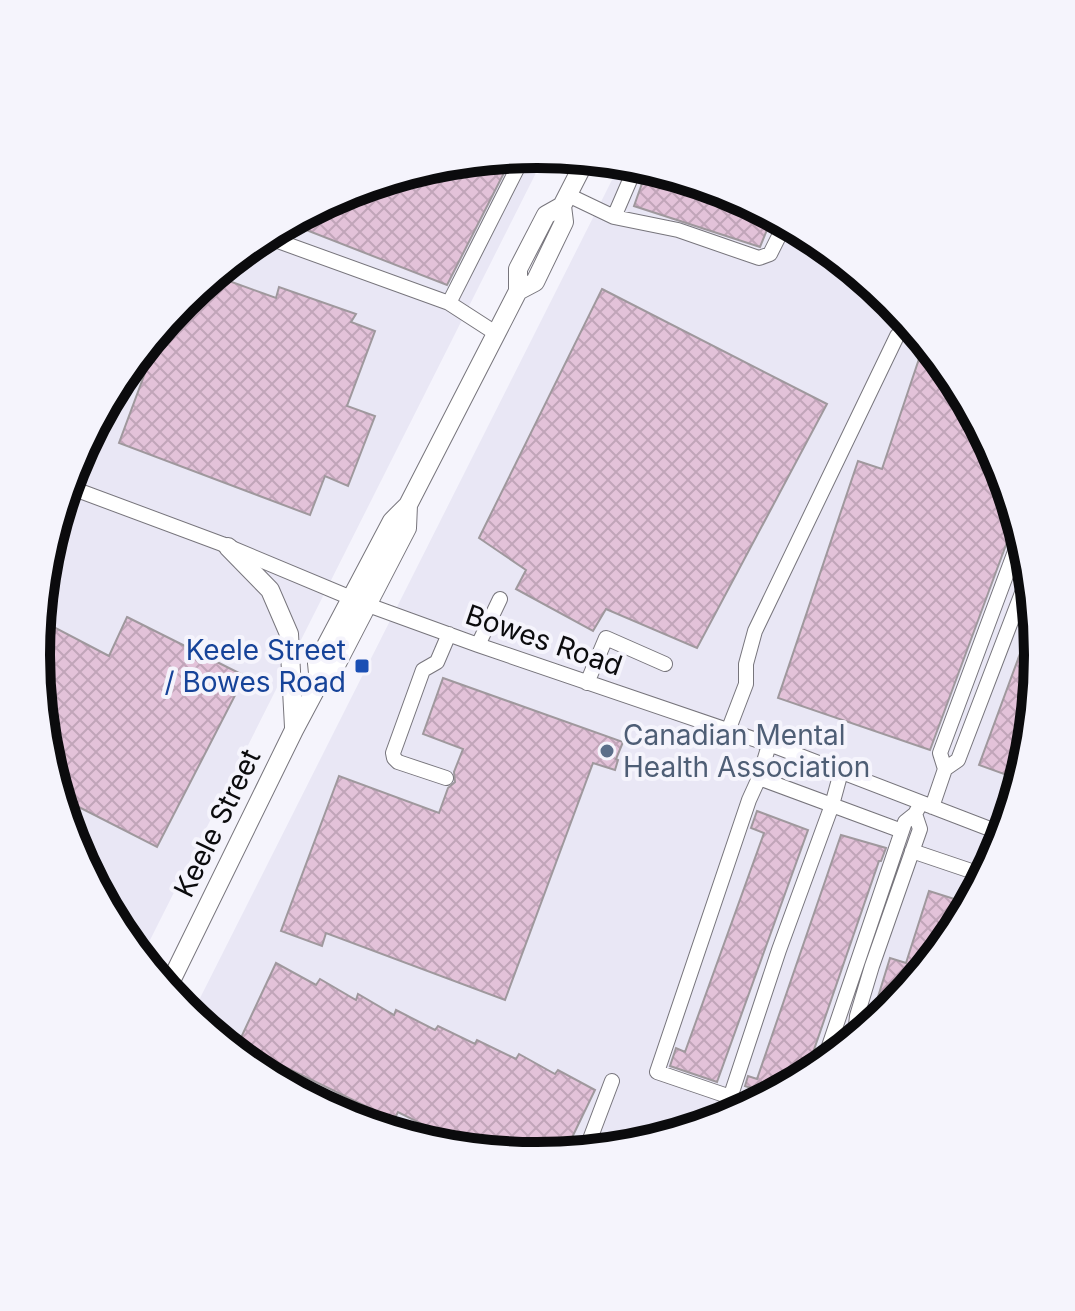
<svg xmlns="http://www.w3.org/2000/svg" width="1075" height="1311" font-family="Inter,sans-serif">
<defs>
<pattern id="building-cross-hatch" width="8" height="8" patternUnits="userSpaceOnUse" patternTransform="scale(2)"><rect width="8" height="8" fill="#e3c2d9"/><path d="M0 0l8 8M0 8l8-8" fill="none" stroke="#c1a5b9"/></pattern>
</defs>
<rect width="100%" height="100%" fill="#f5f4fc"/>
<path fill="#e9e7f5" d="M 538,154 L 545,155 L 144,952 L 74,847 L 36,655 L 74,463 L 183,301 L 346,192 Z
M 617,170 L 730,192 L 892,301 L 1001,464 L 1039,656 L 1001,848 L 892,1010 L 729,1119 L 537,1157 L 345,1119 L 191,1016 Z"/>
<path fill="url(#building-cross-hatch)" stroke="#9f989d" stroke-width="2" d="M 511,159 L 447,285 L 296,226 L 346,192 Z
M 645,175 L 711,189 L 741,200 L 771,220 L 760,247 L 634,206 Z
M 218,277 L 276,298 L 279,287 L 356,314 L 351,322 L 375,331 L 347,406 L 375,416 L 348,486 L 325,476 L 310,515 L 119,443 L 158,338 L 183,301 Z
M 602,289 L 827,404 L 697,648 L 606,609 L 593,631 L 516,589 L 526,570 L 479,538 Z
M 923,347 L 1001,464 L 1013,526 L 930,750 L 778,698 L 858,461 L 882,469 Z
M 127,617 L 245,676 L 157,847 L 65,800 L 36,656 L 52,626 L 109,656 Z
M 1032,621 L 1039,656 L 1015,778 L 979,765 Z
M 443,678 L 623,742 L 616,759 L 618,760 L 615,770 L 593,763 L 505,1000 L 326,933 L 322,946 L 281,931 L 339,776 L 439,813 L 448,788 L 455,782 L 454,772 L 463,749 L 423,734 Z
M 757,811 L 808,830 L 717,1082 L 670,1066 L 676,1048 L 685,1052 L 764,833 L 751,828 Z
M 841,835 L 886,848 L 881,861 L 879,861 L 808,1067 L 767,1093 L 745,1086 L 748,1076 L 757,1079 Z
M 929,891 L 964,902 L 892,1010 L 869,1026 L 890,958 L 906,963 Z
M 276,963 L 316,985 L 320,979 L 356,1000 L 358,994 L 394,1015 L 396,1010 L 435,1030 L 438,1026 L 475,1044 L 477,1040 L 516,1059 L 519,1054 L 555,1074 L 558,1070 L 595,1090 L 565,1152 L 537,1157 L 431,1136 L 434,1130 L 398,1112 L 394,1120 L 238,1044 Z"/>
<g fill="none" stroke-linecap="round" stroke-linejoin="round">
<defs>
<path id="minor" d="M 568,195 L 614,217 L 633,173
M 614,217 L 678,230 L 759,258 L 770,254 L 783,228
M 275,240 L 449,303 L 497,334
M 449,303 L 523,157
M 69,487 L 222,544 L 368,605 L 478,645 L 777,747 L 1003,834
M 478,645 L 500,599
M 587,683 L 606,638 L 665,664
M 728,731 L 746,684 L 746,664 L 755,631 L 897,336 L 901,332 L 910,328
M 945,769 L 958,760 L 1025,585
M 446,778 L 398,762 L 394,758 L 393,753 L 423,670 L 437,662 L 449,634
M 759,778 L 902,831
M 932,807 L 945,769 L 940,753 L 1017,546
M 912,851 L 983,875
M 855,1035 L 857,1016 L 872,966 L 920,829 L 915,814
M 826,1055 L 905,822 L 915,814 L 921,803
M 730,1098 L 779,950 L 832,805 L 841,772
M 751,1104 L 657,1072 L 749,800 L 759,778 L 769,745
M 587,1147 L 612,1081"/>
<path id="major" d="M 518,291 L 535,282 L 564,222 L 562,206 L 584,163
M 228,547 L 270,590 L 289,634 L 294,727
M 319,683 L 317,663 L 392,521 L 408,505 L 518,291 L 518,269 L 546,215 L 562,206
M 168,987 L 294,730 L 319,683 L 334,669 L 407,528 L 408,505"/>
</defs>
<use href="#minor" stroke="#77757c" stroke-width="16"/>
<use href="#major" stroke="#77757c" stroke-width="20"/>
<use href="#minor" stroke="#fff" stroke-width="14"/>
<use href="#major" stroke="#fff" stroke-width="18"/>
</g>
<rect fill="#1a4fb4" stroke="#f5f4fc" stroke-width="3" x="354" y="658" width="16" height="16" rx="4"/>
<circle fill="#5c6f8a" stroke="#f5f4fc" stroke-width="3" cx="607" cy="751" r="8"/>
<g text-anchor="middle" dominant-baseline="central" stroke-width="8" stroke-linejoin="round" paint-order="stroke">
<g font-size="28" fill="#0b0b0d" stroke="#f5f4fc">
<text transform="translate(544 640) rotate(19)">Bowes Road</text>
<text transform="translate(217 823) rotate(-64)">Keele Street</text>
</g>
<g font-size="28" fill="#164399" stroke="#f5f4fc" text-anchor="end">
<text x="346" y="650">Keele Street<tspan x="346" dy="32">/ Bowes Road</tspan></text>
</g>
<g font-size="28" fill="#4e5e75" stroke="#f5f4fc" text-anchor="start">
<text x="623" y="735">Canadian Mental<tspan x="623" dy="32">Health Association</tspan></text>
</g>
</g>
<path d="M0 0H1075V1311H0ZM50 655a487 487 0 1 1 974 0a487 487 0 1 1-974 0Z" fill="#f5f4fc" fill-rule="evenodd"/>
<path fill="none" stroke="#0b0b0d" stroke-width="10" d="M50 655a487 487 0 1 1 974 0a487 487 0 1 1-974 0Z"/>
</svg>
